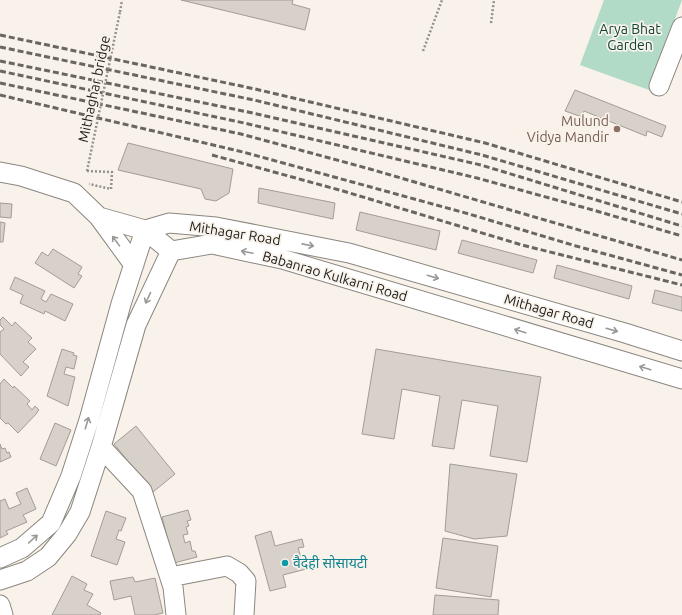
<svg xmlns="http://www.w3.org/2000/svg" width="682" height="615" font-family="Ubuntu,'Noto Sans Devanagari',sans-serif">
<rect width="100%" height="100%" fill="#f8f2ea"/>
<path fill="#b1dbc6" d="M 604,0 L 682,0 L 649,90 L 580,65 Z"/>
<path fill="#d7d1c9" stroke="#a29c95" d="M 181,0 L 293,0 L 292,4 L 310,9 L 305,30 Z
M 575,90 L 666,126 L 662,137 L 647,131 L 646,136 L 584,111 L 582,117 L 565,111 Z
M 128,143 L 233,169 L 229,193 L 216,201 L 205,199 L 201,189 L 118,170 Z
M 259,188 L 335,203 L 333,219 L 258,203 Z
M 0,203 L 12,204 L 11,218 L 0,217 Z
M 360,212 L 440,231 L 436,250 L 356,230 Z
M 0,222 L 5,223 L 3,242 L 0,242 Z
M 462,240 L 537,260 L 533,273 L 458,253 Z
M 53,249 L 82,267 L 78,274 L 82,276 L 74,288 L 35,263 L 42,252 L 48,256 Z
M 557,265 L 632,286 L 629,299 L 554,278 Z
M 15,277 L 45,291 L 41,299 L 46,302 L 51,294 L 73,304 L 65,321 L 45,311 L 44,314 L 20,303 L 23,295 L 10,289 Z
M 655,290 L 682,297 L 682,311 L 652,303 Z
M 3,317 L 12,326 L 15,322 L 32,338 L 28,342 L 36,349 L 23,362 L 29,367 L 21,376 L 0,354 L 0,332 L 4,329 L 0,325 L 0,320 Z
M 62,349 L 74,353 L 73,355 L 77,356 L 74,369 L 66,367 L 64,374 L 75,377 L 68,406 L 47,396 Z
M 376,349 L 541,377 L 527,462 L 490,456 L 498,406 L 462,400 L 454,449 L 432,446 L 440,396 L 402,389 L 394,439 L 362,434 Z
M 4,379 L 13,388 L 14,386 L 30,401 L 27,404 L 32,410 L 35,406 L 39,410 L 37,412 L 37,413 L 18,433 L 8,423 L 6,424 L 0,418 L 0,384 Z
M 55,423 L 71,430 L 56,466 L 40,459 Z
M 136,426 L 175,474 L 153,492 L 114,444 Z
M 0,444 L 2,449 L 5,448 L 7,453 L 9,452 L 11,457 L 0,462 Z
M 450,464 L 517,474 L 507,536 L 474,539 L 445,531 Z
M 27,488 L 36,509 L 23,515 L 27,522 L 6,531 L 8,534 L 0,538 L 0,501 L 5,499 L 9,509 L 21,504 L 16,493 Z
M 188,510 L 191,520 L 187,521 L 189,526 L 186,527 L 188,534 L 183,535 L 185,543 L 190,541 L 192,551 L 195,551 L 197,557 L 174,563 L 162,517 Z
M 106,511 L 126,518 L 121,531 L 119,530 L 116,539 L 125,542 L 117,565 L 91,556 Z
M 271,531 L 275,546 L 302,539 L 304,547 L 298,548 L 301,557 L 306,556 L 310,568 L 283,575 L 286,587 L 270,591 L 255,536 Z
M 443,538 L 498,546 L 491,597 L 436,588 Z
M 72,576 L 87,584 L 84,590 L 93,594 L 87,605 L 101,613 L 100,615 L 52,615 Z
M 133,577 L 135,582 L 155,578 L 163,613 L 154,615 L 135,615 L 131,596 L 114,600 L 110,581 Z
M 435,595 L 499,600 L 498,615 L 433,615 Z"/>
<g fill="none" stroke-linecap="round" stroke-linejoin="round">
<defs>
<path id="minor" d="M 659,86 L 682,27
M 0,172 L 21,176 L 74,193 L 99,217 L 134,265
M 99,217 L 145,230 L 171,251
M 101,447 L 142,491 L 173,587 L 176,615
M 0,558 L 22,548 L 51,523 L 71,476 L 89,420 L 121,304 L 145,230 L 169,223 L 216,227 L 349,253 L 625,333 L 682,351
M 170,577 L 227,566 L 239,573 L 246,581 L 244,615
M 0,580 L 27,571 L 48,557 L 67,534 L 80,512 L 101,447 L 136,325 L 171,251 L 212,244 L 282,259 L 682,379
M 0,605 L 3,615"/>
</defs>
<use href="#minor" stroke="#8b867f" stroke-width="21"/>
<path stroke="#95908b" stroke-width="2.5" stroke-dasharray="2 2" stroke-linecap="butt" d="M 120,12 L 122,0
M 491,23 L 494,0
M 423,51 L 442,0
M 87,171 L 112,172 L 111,189 L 89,184"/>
<use href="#minor" stroke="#fff" stroke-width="19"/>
<path stroke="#696661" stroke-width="3" stroke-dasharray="6 3" stroke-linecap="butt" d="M 0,35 L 255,89 L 485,143 L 682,202
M 0,47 L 254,100 L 482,155 L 682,214
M 0,61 L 248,112 L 481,165 L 682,226
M 0,71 L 244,123 L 477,178 L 593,210 L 682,236
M 0,83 L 241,134 L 370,169 L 682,260
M 0,95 L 243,152 L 469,214 L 576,246 L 682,275
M 212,155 L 343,191 L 522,245 L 682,285"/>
<path stroke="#95908b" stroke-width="2.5" stroke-dasharray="2 2" stroke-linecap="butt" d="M 87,171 L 120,12"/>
</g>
<defs><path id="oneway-shaft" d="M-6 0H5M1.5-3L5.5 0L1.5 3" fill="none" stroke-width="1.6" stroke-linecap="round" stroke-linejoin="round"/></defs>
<g stroke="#9a9998">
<use href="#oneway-shaft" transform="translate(116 241) rotate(-126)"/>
<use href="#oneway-shaft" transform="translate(308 245) rotate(11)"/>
<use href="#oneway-shaft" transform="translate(247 252) rotate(-168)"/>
<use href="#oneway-shaft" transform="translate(433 277) rotate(16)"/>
<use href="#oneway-shaft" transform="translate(148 298) rotate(115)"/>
<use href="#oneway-shaft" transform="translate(612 330) rotate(16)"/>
<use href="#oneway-shaft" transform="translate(520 331) rotate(-163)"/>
<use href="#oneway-shaft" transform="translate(645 368) rotate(-163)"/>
<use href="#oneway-shaft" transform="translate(87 423) rotate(-73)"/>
<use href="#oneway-shaft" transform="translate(33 539) rotate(-42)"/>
</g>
<circle fill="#8d6e63" stroke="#f8f2ea" stroke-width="1.5" cx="617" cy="129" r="4"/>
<circle fill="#0f9aa8" stroke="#f8f2ea" stroke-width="1.5" cx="285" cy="563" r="4"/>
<g text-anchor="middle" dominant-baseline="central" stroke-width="3.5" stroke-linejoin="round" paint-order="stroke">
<g font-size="14" fill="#0e4531" stroke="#f8f2ea">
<text x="630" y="29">Arya Bhat<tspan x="630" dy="16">Garden</tspan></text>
</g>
<g font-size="14" fill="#1e1c19" stroke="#f8f2ea">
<text transform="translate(94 89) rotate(-78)">Mithaghar bridge</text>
<text transform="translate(235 233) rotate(9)">Mithagar Road</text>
<text transform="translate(335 276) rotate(16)">Babanrao Kulkarni Road</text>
<text transform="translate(549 311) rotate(16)">Mithagar Road</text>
</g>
<g font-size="14" fill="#785e54" stroke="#f8f2ea" text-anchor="end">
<text x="609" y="121">Mulund<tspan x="609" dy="16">Vidya Mandir</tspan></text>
</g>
<g font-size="14" fill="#0d838f" stroke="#f8f2ea" text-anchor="start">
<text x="293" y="563">वैदेही सोसायटी</text>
</g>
</g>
</svg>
